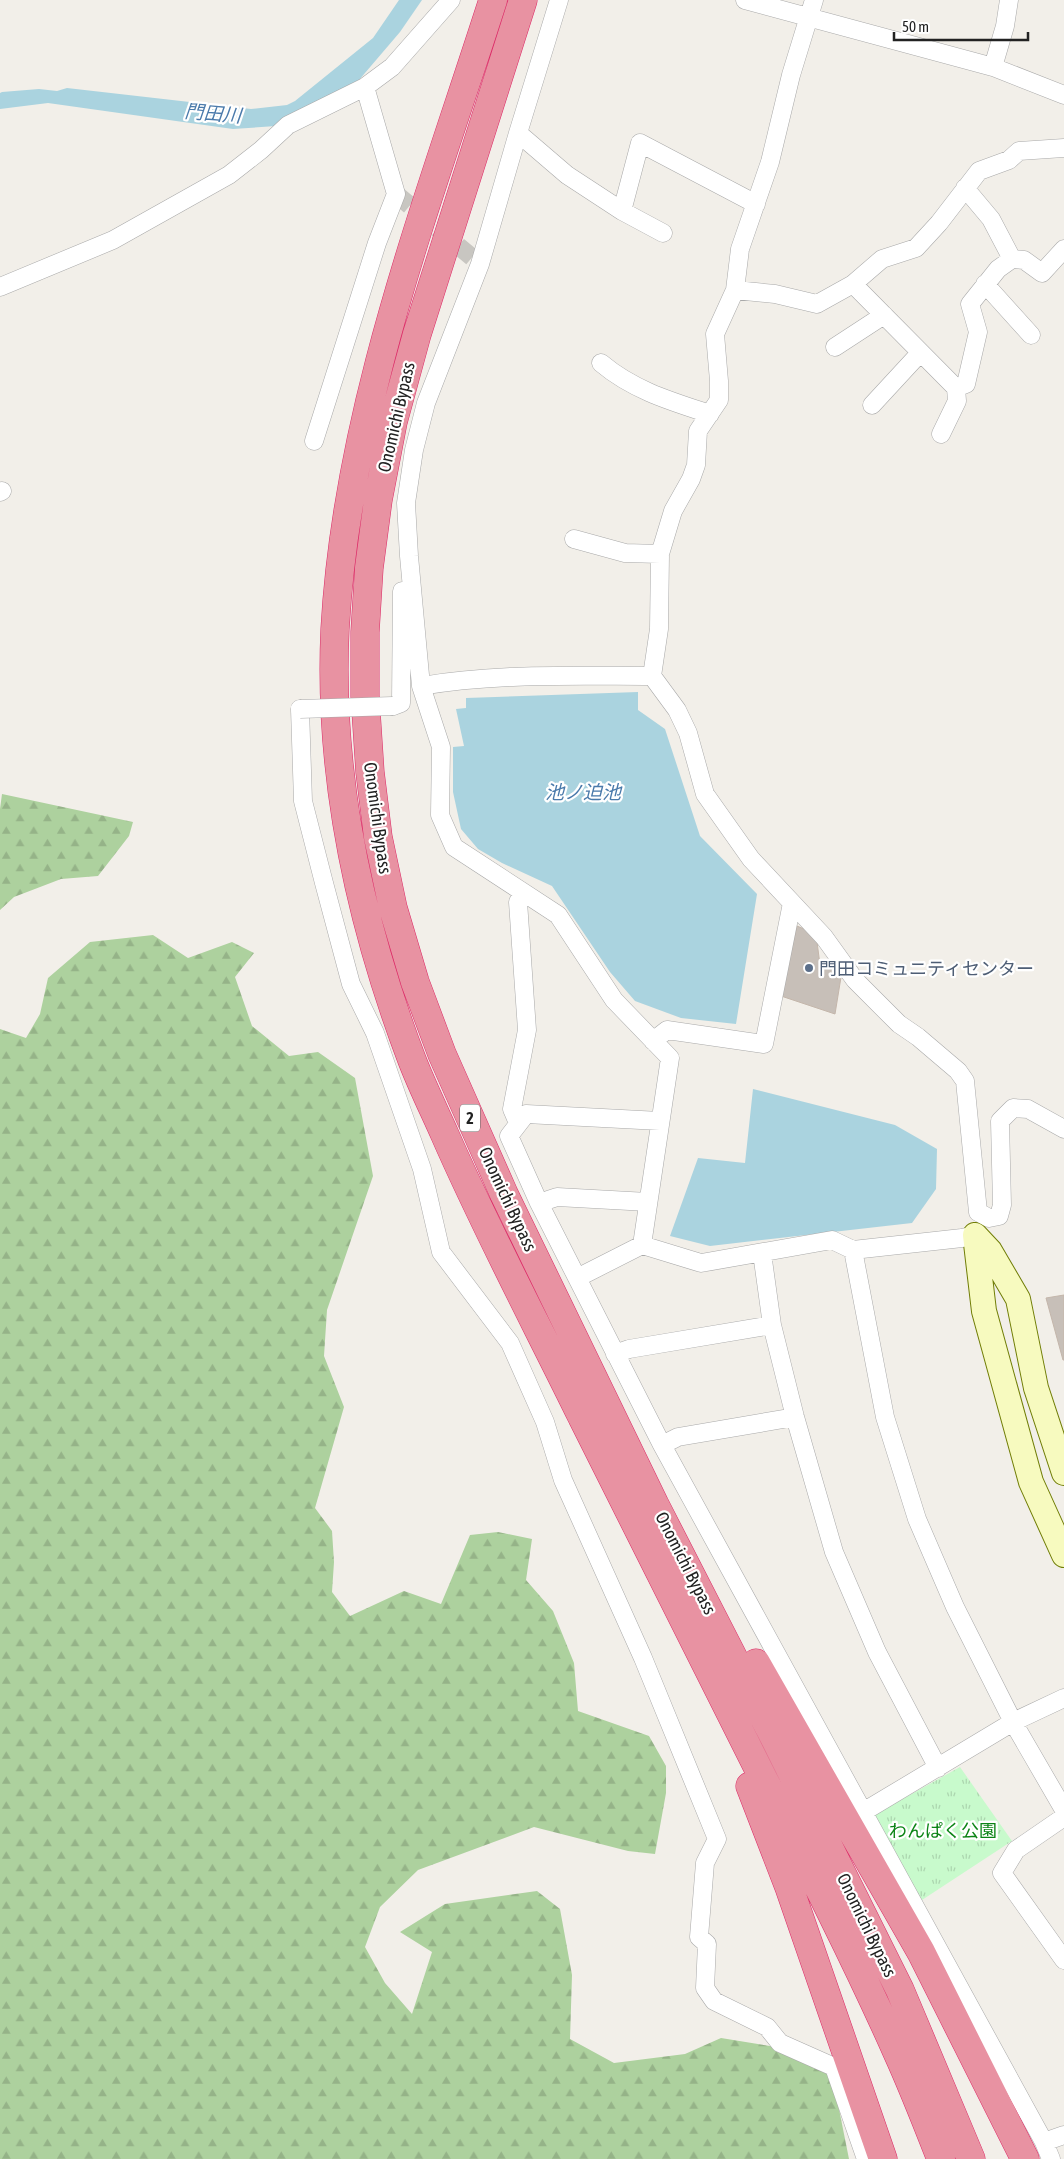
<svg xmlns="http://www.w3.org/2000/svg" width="1064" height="2159" font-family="'Asap Condensed','Noto Sans JP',sans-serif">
<defs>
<pattern id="forest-firs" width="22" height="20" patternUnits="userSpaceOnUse" patternTransform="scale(1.25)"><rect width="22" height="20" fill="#add19e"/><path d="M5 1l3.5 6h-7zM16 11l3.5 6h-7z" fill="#95b388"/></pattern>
<pattern id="park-tufts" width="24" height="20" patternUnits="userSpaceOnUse" patternTransform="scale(1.25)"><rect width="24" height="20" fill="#c8facc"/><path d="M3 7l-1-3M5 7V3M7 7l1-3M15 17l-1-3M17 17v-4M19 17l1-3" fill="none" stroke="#acd6af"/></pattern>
</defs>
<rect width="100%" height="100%" fill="#f2efe9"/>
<path fill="url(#forest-firs)" d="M 2,794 L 133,822 L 129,836 L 98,876 L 61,879 L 14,897 L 0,910 L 0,809 Z
M 153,935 L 188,958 L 232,942 L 254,953 L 235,977 L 252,1026 L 289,1056 L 318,1052 L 355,1078 L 373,1176 L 327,1310 L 324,1356 L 344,1407 L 315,1508 L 332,1531 L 334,1562 L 332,1592 L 350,1616 L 404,1591 L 441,1604 L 470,1535 L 498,1532 L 532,1539 L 526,1580 L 553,1611 L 574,1663 L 578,1711 L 649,1736 L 666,1766 L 666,1793 L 655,1854 L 628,1851 L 534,1827 L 418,1870 L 380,1907 L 365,1947 L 385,1983 L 412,2014 L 432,1952 L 400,1932 L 445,1904 L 537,1891 L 560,1909 L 572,1975 L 570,2039 L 614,2063 L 685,2054 L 721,2038 L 776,2047 L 822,2064 L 834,2084 L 849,2159 L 0,2159 L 0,1029 L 26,1038 L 40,1014 L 48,978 L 90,942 Z"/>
<path fill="url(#park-tufts)" d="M 960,1767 L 1012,1841 L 922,1900 L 872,1816 Z"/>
<path fill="#aad3df" d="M 399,0 L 422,0 L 400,32 L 359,80 L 276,126 L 233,129 L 48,103 L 0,109 L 0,93 L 2,92 L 39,89 L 57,91 L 67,88 L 251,109 L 287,105 L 295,101 L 373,38 Z
M 638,692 L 638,710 L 665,729 L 700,836 L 757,894 L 736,1024 L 681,1018 L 635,1001 L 610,972 L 552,886 L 502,863 L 478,849 L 461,829 L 453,792 L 453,747 L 464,746 L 456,709 L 466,708 L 466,698 Z
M 753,1089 L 895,1125 L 937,1149 L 936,1189 L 912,1223 L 710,1246 L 670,1236 L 698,1158 L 745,1163 Z"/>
<path fill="#c7bfb8" stroke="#c4b6ab" d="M 797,926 L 816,934 L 820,965 L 842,971 L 835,1014 L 781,996 Z
M 1064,1295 L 1064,1360 L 1063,1360 L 1046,1298 Z"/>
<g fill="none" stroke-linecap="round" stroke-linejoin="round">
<path stroke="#c8c6c1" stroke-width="18" stroke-dasharray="18 9" stroke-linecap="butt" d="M 396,194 L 480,264"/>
<defs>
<path id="street" d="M 559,0 L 518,133 L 480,264 L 426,403 L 414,450 L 406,503 L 409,556 L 421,686 L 441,747 L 440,815 L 454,847 L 558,915 L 614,1000 L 670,1058 L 642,1245
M 745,0 L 993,67 L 1064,95
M 814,0 L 791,75 L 770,162 L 740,249 L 735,290 L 715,334 L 719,381 L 719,400 L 698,431 L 696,465 L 691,479 L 673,511 L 660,554 L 659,629 L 652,676 L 677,710 L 688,733 L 705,794 L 751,859 L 824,937 L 855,980 L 899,1024 L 918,1037 L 958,1071 L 965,1081 L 978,1212 L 989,1218 L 999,1216 L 1002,1205 L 1000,1121 L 1013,1108 L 1028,1109 L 1064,1129
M 993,67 L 1005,26 L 1009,0
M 518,133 L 567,175 L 622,211 L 663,233
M 965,188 L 991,219 L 1012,259
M 622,211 L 640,143 L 756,204
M 853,284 L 956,388 L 966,384 L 978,332 L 970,304 L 998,269 L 1012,259 L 1024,260 L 1042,273 L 1064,249
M 985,284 L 1031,335
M 0,287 L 113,240 L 229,175 L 261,150 L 288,125 L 365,87 L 392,67 L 451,0
M 735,290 L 775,294 L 817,304 L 853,284 L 882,259 L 916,248 L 939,223 L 979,171 L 1009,160 L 1019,151 L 1064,148
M 835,347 L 884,315
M 601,363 C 633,390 670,401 710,414
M 872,405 L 920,353
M 941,434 L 957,401 L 956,388
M 314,441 L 377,243 L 396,194 L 365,87
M 0,492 L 2,491
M 574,539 L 625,553 L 660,554
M 421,686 C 497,673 576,676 652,676
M 393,706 L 401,703 L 402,591
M 300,709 L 303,801 L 324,883 L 351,984 L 375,1033 L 422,1169 L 441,1252 L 510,1343 L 545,1422 L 563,1480 L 643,1658 L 717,1839 L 705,1863 L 699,1937 L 707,1944 L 705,1988 L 714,2001 L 767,2027 L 780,2043 L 834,2067 L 866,2159
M 653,1041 L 667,1030 L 764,1044 L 792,903
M 660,1121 L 526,1114 L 509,1136 L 539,1203 L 662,1445 L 1044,2142 L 1051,2159
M 518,1123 L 512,1109 L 527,1030 L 518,902 L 524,893
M 539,1203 L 557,1197 L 648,1202
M 853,1250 L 885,1417 L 917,1519 L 955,1607 L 1013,1722 L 1064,1810
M 762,1253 L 772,1325 L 795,1417 L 834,1552 L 877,1652 L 938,1768
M 577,1278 L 642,1245 L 701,1263 L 832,1240 L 853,1250 L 962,1238 L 975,1235
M 615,1354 L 629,1349 L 772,1325
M 662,1445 L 678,1437 L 795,1417
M 863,1812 L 1013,1722 L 1064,1698
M 1064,1817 L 1016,1850 L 1002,1873 L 1064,1960
M 1044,2142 L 1064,2135"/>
<path id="secondary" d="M 975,1235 L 984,1311 L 1031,1482 L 1064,1555
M 975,1235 L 990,1251 L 1018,1299 L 1036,1388 L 1064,1473"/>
<path id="highway" d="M 493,0 C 427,206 347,411 335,629 C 328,777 360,923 412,1060 C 422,1086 434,1110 445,1135 C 487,1231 536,1323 582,1417 C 643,1538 704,1659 764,1780 C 810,1870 856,1960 897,2052 C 913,2087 927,2123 941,2159
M 523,0 L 417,334 L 393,422 L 378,500 L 369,568 L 365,632 L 365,696 L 370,772 L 378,837 L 393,908 L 415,982 L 442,1054 L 504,1194 L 655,1505 L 772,1733 L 900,1990 L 971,2159
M 756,1663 L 921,1952 L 1025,2159
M 750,1786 L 789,1887 L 883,2159"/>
</defs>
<use href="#street" stroke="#a9a9a9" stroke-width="19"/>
<use href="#secondary" stroke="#707d05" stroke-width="26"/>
<use href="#highway" stroke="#dc2a67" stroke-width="29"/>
<use href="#street" stroke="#fff" stroke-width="18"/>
<use href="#secondary" stroke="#f7fabf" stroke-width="24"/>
<use href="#highway" stroke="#e892a2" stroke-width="28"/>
<defs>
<path id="street-bridge" d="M 300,709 L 393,706"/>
</defs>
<use href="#street-bridge" stroke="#a9a9a9" stroke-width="19" stroke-linecap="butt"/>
<use href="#street-bridge" stroke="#fff" stroke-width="18"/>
</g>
<circle fill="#5c6f8a" stroke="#fff" stroke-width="2" cx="809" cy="968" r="5"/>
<g text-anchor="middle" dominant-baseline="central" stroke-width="4.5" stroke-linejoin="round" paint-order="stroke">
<rect fill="#fff" stroke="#646464" stroke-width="1" x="460" y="1104.5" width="20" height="27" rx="4"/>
<g font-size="16" font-weight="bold" fill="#222">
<text x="470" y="1118">2</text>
</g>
<g font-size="18" fill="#222" stroke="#fff">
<text transform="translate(396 417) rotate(-77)">Onomichi Bypass</text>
<text transform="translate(378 818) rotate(82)">Onomichi Bypass</text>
<text transform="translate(508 1199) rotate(65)">Onomichi Bypass</text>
<text transform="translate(686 1563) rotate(63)">Onomichi Bypass</text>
<text transform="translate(867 1925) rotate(64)">Onomichi Bypass</text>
</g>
<g font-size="18" fill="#4e5e75" stroke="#fff" text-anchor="start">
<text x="819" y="968">門田コミュニティセンター</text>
</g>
<g font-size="18" fill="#0c8416" stroke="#fff">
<text x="943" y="1830">わんぱく公園</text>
</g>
<g font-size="19" font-style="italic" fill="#4a7aab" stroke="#fff">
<text transform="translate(213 113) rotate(5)">門田川</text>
<text x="583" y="792">池ノ迫池</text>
</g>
</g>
<path d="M894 32v8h134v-8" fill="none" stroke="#222222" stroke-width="2.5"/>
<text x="902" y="32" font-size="15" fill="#222222" stroke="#ffffff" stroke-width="4" paint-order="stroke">50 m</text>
</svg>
